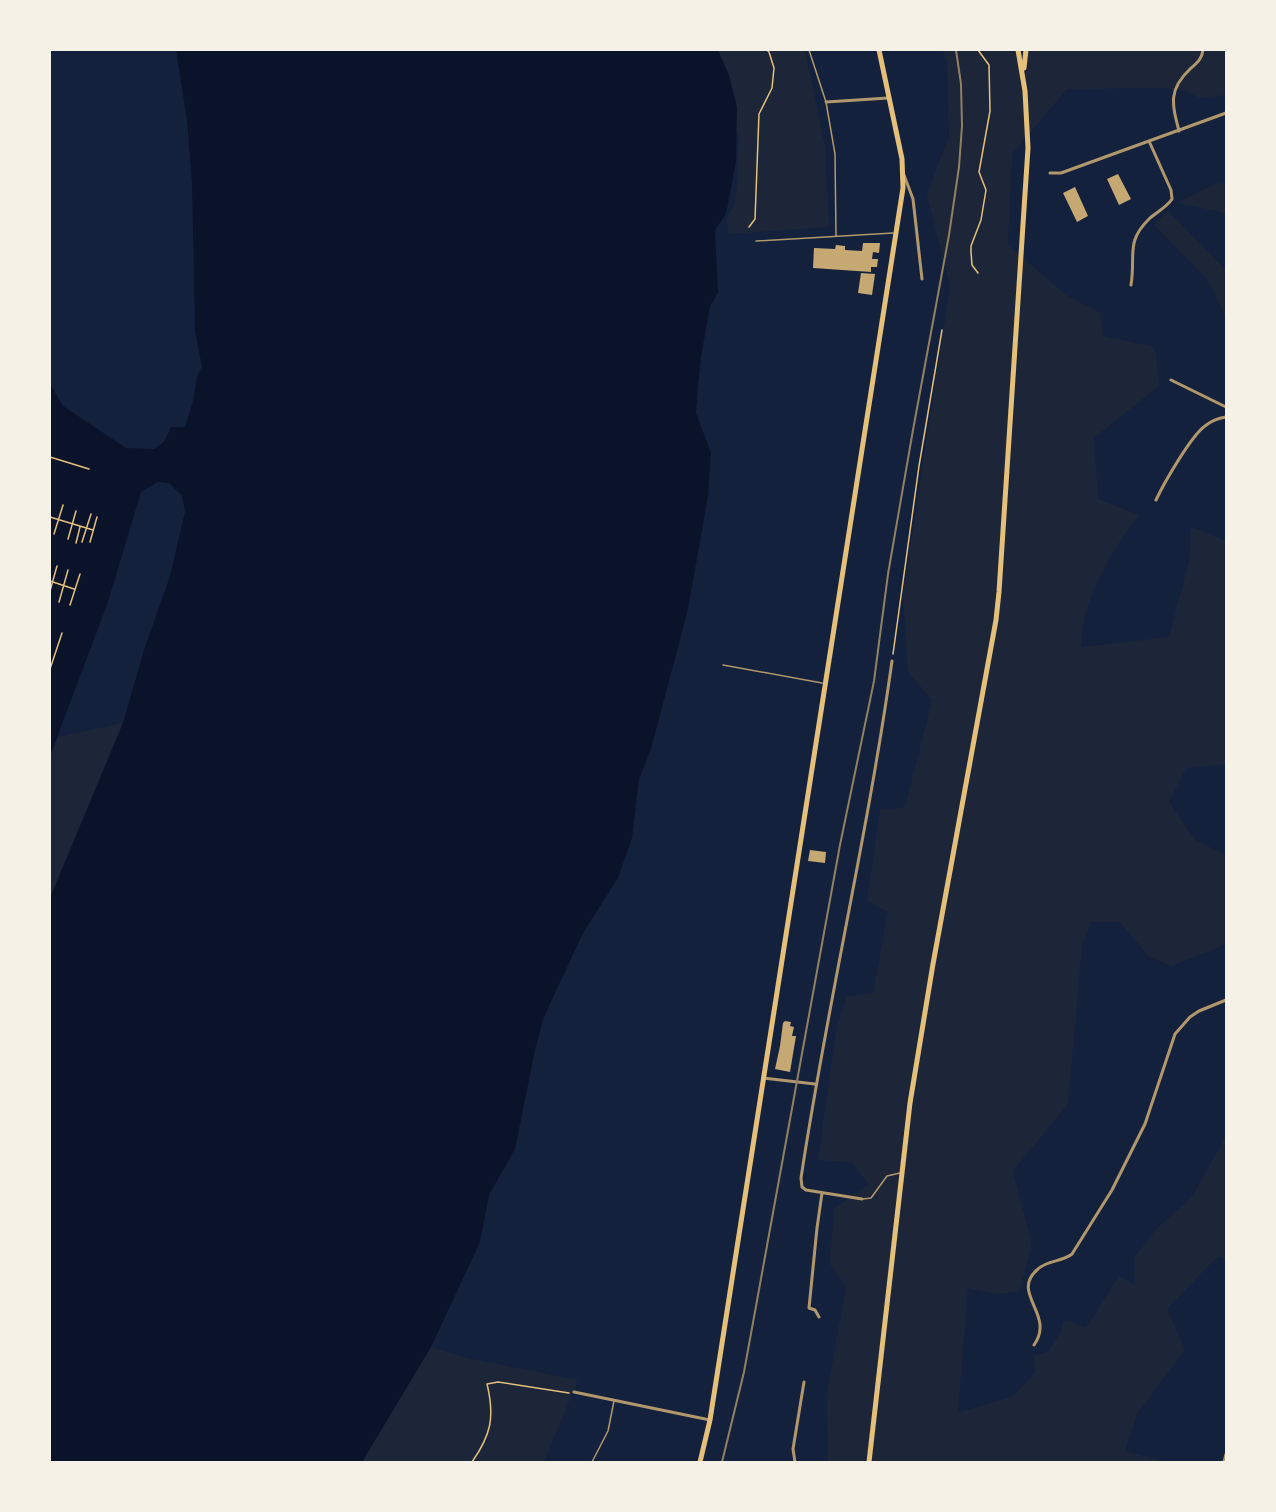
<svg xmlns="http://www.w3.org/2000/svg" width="1276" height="1512" font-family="Cabin,sans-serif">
<rect width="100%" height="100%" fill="#14213d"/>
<path fill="#1d2539" d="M 706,50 L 805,50 L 825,146 L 829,227 L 729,234 L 726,219 L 734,206 L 737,184 L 739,133 L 714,134 Z
M 942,50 L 1226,50 L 1226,95 L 1200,98 L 1185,91 L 1162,88 L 1067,89 L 1012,154 L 1008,245 L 1067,296 L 1101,313 L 1103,336 L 1154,347 L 1160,385 L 1094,438 L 1098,499 L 1139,515 C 1110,553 1082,598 1081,647 L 1169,637 L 1189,561 L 1191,527 L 1226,541 L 1226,764 L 1186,768 L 1169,802 L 1195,840 L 1226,855 L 1226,942 L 1220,947 L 1171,966 L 1148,956 L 1120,922 L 1091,922 L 1082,946 L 1068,1104 L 1013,1171 L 1032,1245 L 1019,1292 L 996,1294 L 968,1288 L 958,1413 L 1013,1396 L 1034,1374 L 1035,1372 L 1033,1356 L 1048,1352 L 1061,1332 L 1063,1321 L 1067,1322 L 1068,1320 L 1086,1328 L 1119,1276 L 1135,1285 L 1134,1258 L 1157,1228 L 1192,1197 L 1226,1136 L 1226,1259 L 1218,1256 L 1167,1309 L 1185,1350 L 1137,1414 L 1125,1451 L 1166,1462 L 828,1462 L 827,1393 L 846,1287 L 830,1264 L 834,1209 L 869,1184 L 851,1162 L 818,1160 L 837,1025 L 847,997 L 873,993 L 888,912 L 867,901 L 880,810 L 905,807 L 932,700 L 908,672 L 903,594 L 950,286 L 927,195 L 949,136 L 947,61 Z
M 1217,183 L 1226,184 L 1226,213 L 1177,203 Z
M 1168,211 L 1226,270 L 1226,318 L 1208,280 L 1154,225 Z
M 123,723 L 50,898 L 50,756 L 58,737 Z
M 431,1347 L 467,1358 L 578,1380 L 544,1462 L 362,1462 Z"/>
<path fill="#0b132b" d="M 176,50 L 718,50 L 729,75 L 737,107 L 736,161 L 726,214 L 715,230 L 718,293 L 710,306 L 701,357 L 698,385 L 696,413 L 711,453 L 708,496 L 688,609 L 651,749 L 639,779 L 632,838 L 618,878 L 583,933 L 543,1019 L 535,1050 L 515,1149 L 489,1195 L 480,1242 L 431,1347 L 362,1462 L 50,1462 L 50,898 L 123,723 L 144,650 L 170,576 L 185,512 L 182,496 L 169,483 L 158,482 L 141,492 L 107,605 L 50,756 L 50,384 L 63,406 L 126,448 L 154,449 L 164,442 L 171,427 L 185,427 L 193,401 L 197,376 L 202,367 L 195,331 L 192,184 L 187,120 Z"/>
<path fill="#c6a872" d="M 1118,174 L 1131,199 L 1119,205 L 1107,179 Z
M 1075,187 L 1088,216 L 1077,222 L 1063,193 Z
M 863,243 L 880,243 L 879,253 L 873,252 L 872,259 L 878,259 L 877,267 L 871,267 L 871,272 L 813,268 L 814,248 L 835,249 L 836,245 L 845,246 L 845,250 L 862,251 Z
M 861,273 L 875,274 L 872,295 L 858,293 Z
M 810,850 L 826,852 L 825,863 L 808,861 Z
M 785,1021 L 791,1022 L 790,1026 L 794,1027 L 792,1036 L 796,1036 L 790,1072 L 775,1069 L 780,1046 L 783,1023 Z"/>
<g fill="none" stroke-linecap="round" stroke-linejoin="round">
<path stroke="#e5c07b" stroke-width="1.5" d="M 749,227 L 755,219 L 759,114 L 772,88 L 774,68 L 769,52 L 767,50
M 978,273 L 972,265 L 971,252 L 971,246 L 981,220 L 986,190 L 979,172 L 990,111 L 989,65 L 978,50
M 50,457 L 89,469
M 50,502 L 50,501
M 50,517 L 93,530
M 54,534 L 63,505
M 68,539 L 76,511
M 82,542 L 91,514
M 90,542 L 97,517
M 76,543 L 80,527
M 50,581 L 74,589
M 50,591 L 57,566
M 59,602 L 68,570
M 70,605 L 80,574
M 893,654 L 919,466 L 942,330
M 50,669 L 62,633
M 472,1462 C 491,1435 495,1417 487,1384 L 498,1382 L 569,1393"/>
<path stroke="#b1986c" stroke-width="1.5" d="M 809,50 L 826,102 L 835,154 L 836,236
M 756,241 L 893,233
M 723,665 L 822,683
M 863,1199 L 871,1198 L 887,1176 L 900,1173
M 592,1462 L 608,1431 L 614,1401"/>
<path stroke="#b1986c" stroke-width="3" d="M 826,102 L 888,98
M 1179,131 C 1172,104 1168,90 1190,69 C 1197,63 1202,59 1203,50
M 1050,173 L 1061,173 L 1226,113
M 904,175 L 913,199 L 922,279
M 1131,285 C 1136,254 1125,242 1150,218 C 1158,211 1167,207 1172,199 L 1171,190 L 1149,141
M 1171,380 L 1226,407
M 1156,500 C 1164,483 1191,436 1205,426 C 1211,421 1219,418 1226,417
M 763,1078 L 815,1084
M 862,1199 L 806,1190 L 802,1187 L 801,1178 C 827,1005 868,834 892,661
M 819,1317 L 815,1310 L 809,1308 L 817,1228 L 822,1193
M 1034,1345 C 1056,1314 1009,1293 1038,1269 C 1048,1260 1062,1262 1072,1254 L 1112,1190 L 1145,1124 L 1175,1034 L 1190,1017 L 1199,1011 L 1226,1000
M 574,1392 L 710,1420
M 795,1462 L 793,1449 L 804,1382
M 1224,1462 L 1226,1454"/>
<path stroke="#e5c07b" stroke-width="5" d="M 700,1462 L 710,1420 L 903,188 L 902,159 L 879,50"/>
<path stroke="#e5c07b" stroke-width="5" d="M 1024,68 L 1026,50
M 869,1462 L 910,1103 L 933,964 L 996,620 L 999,592 L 1028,148 L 1025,91 L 1018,50"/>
<path stroke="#918062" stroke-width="2" d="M 722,1462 L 744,1372 L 840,845 L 874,681 L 888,574 L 913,430 L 949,235 L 959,167 L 962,126 L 961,84 L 956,50"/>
</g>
<rect width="1276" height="1512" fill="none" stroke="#f6f1e7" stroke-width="102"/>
</svg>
